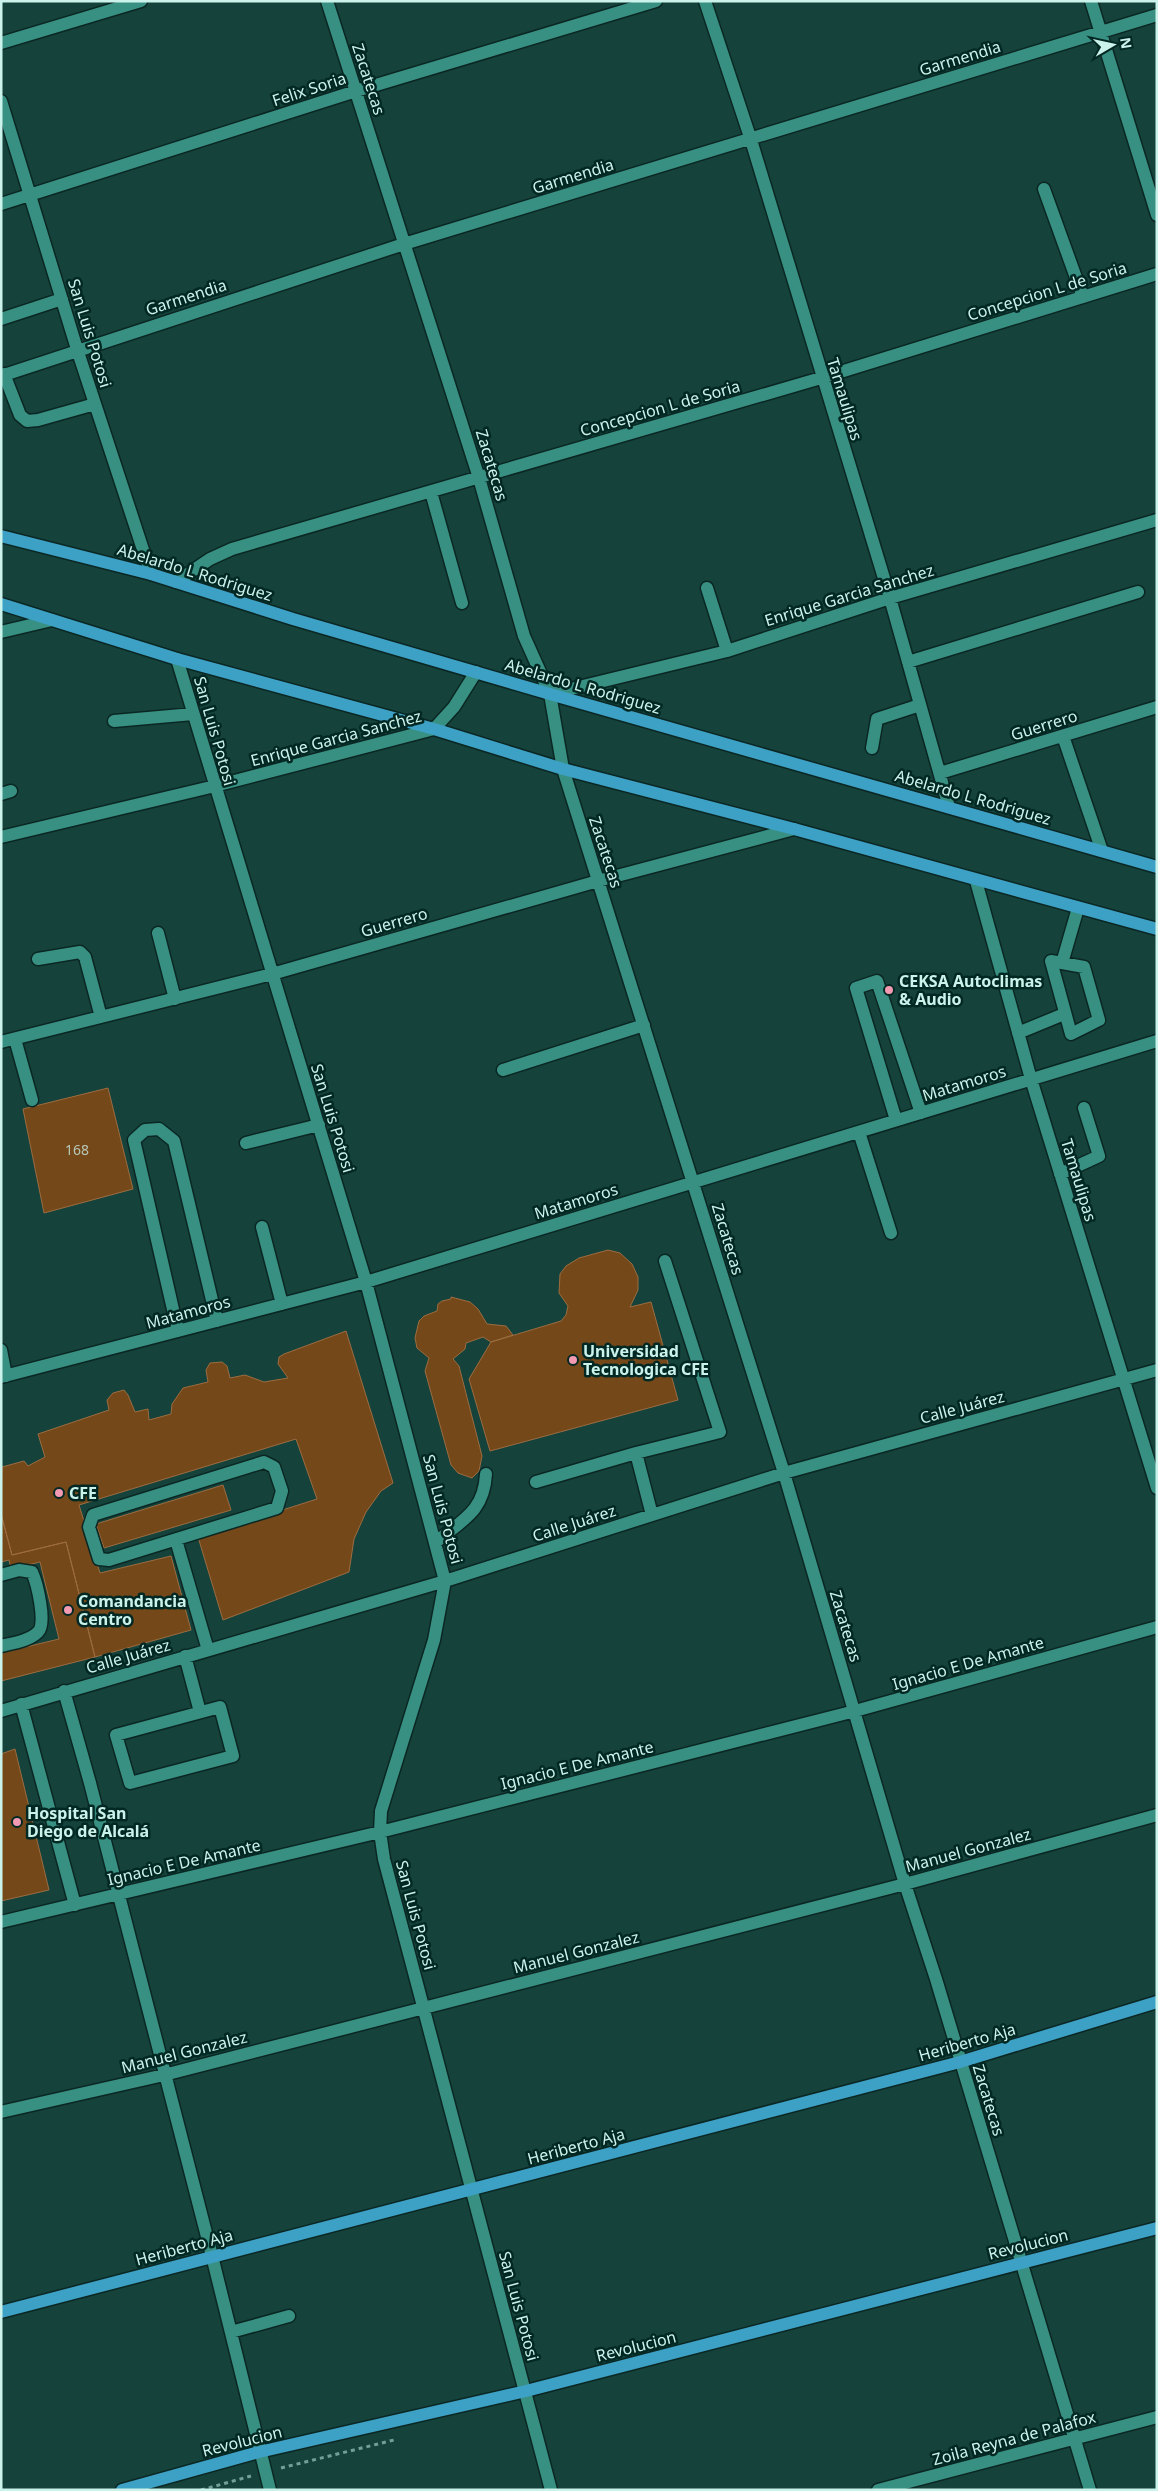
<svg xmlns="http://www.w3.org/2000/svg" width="1158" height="2491" font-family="'Noto Sans',sans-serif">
<rect width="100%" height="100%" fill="#15433c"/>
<path fill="#75481a" stroke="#9c6c40" d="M 108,1088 L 133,1189 L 44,1213 L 23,1109 Z
M 608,1250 L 620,1253 L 632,1264 L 638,1277 L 638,1290 L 630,1307 L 651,1302 L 678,1400 L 490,1451 L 469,1379 L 491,1342 L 561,1321 L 566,1315 L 568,1306 L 559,1293 L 560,1274 L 566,1266 L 579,1258 Z
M 451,1297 L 470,1302 L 478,1309 L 487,1324 L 506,1326 L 513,1335 L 491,1342 L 483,1337 L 466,1343 L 465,1349 L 453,1359 L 459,1366 L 482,1456 L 479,1471 L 472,1478 L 458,1473 L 451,1465 L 425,1371 L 429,1358 L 417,1348 L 415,1338 L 419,1321 L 424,1316 L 437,1311 L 438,1304 L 442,1301 L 451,1299 Z
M 346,1331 L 393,1483 L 381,1491 L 366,1512 L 354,1539 L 349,1572 L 223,1620 L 198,1537 L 317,1499 L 296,1439 L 79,1505 L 100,1573 L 171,1556 L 191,1630 L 95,1657 L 66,1542 L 12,1555 L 1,1514 L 2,1467 L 24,1461 L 28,1466 L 45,1457 L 38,1434 L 109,1410 L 107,1400 L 113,1393 L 124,1390 L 128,1395 L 135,1412 L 148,1409 L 149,1420 L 171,1414 L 172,1404 L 183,1388 L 208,1382 L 206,1370 L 210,1363 L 222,1362 L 227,1366 L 230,1378 L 245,1375 L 264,1382 L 288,1378 L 278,1364 L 279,1357 L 284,1354 Z
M 223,1485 L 231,1510 L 104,1548 L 96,1524 Z
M 1,1514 L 12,1555 L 66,1542 L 95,1657 L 1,1681 L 1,1653 L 59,1639 L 40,1562 L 11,1569 L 9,1560 L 1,1562 Z
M 15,1749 L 49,1890 L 1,1901 L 1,1754 Z"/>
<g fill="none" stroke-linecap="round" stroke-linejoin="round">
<defs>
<path id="minor" d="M 327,1 L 479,478 L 524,636 L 550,694 L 563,769 L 784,1473 L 905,1884 L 936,1979 L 1090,2490
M 705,1 L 751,140 L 890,598 L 949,807
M 1091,1 L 1157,215
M 1,43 L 141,1
M 1,101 L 77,349 L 151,574
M 1044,189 L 1083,297
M 1,204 L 356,91 L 656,1
M 1,319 L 62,299
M 4,374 L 20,415 L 27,421 L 38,420 L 95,404
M 1,376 L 404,244 L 1157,15
M 431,492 L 462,603
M 176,582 L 210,559 L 232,549 L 821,378 L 1157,274
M 707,588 L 727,651
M 1,632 L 52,620
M 177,659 L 366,1282 L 445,1581 L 434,1640 L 381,1811 L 380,1832 L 384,1859 L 551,2490
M 908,662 L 1138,592
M 550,694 L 727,651 L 890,598 L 1157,520
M 114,721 L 193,714
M 1063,736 L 1102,851
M 872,748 L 877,719 L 920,705
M 940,773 L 1157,707
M 1,794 L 11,791
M 1,837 L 215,786 L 434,729 L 454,707 L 476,672
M 976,881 L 1031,1079 L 1157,1488
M 158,933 L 175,999
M 38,959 L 80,952 L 85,957 L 101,1017
M 1051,961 L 1084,967 L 1099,1020 L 1071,1034 Z
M 1062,963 L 1078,908
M 1018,1033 L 1064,1014
M 15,1039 L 32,1100
M 1,1042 L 272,974 L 598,881 L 794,829
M 503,1070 L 644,1025
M 896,1120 L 856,988 L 877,981 L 921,1113
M 859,1132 L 891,1233
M 246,1143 L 319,1125
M 1060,1174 L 1099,1156 L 1084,1108
M 262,1227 L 282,1304
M 178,1331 L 134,1140 L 145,1130 L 159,1129 L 174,1141 L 217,1321
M 1,1350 L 6,1376
M 1,1377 L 366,1282 L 1157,1041
M 636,1453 L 652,1515
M 264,1462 L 274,1467 L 282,1491 L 277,1508 L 109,1560 L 99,1559 L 89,1527 L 93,1515 Z
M 536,1482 L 636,1453 L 720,1432 L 665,1261
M 176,1540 L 208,1650
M 435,1543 C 462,1520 484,1512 486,1474
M 1,1575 L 19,1570 L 32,1572 C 37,1583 47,1624 38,1632 C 29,1641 13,1643 1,1646
M 185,1656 L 200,1712
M 64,1691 L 90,1783 L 212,2256 L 270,2490
M 21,1704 L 75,1905
M 220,1707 L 233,1756 L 130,1783 L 116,1735 Z
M 1,1711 L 445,1581 L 784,1473 L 1157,1370
M 1,1922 L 380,1832 L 855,1711 L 1157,1627
M 1,2112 L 164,2075 L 905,1884 L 1157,1815
M 231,2332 L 289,2316
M 878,2490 L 1157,2417"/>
<path id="major" d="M 1,536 L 151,574 L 293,619 L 550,694 L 1157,867
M 1,604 L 177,659 L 434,729 L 563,769 L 794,829 L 1157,929
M 1,2312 L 960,2062 L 1157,2002
M 122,2490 L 259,2452 L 526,2391 L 1157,2228"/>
</defs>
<use href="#minor" stroke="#0b2723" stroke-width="15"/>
<use href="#major" stroke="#0b2723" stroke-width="15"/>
<path stroke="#749f98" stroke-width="3" stroke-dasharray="4 4" stroke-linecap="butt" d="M 281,2468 L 394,2440
M 201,2490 L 251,2476"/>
<use href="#minor" stroke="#389082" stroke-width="12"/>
<use href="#major" stroke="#3da0c5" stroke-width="12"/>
</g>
<g fill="#f19ab2" stroke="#022823" stroke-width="2">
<circle cx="889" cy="990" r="5"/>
<circle cx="573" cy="1360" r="5"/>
<circle cx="59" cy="1493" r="5"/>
<circle cx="68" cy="1610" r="5"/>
<circle cx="17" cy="1822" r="5"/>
</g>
<g text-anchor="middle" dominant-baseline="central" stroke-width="5" stroke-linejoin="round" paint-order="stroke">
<g font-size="14" fill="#b6c8b7">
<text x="77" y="1149">168</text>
</g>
<g font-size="16" fill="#cbf3eb" stroke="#022823">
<text transform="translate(960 58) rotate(-17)">Garmendia</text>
<text transform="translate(369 79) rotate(72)">Zacatecas</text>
<text transform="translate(309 89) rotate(-18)">Felix Soria</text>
<text transform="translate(573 176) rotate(-17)">Garmendia</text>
<text transform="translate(1047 291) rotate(-17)">Concepcion L de Soria</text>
<text transform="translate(186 297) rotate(-18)">Garmendia</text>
<text transform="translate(90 333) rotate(73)">San Luis Potosi</text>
<text transform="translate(845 399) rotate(73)">Tamaulipas</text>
<text transform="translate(660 408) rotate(-16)">Concepcion L de Soria</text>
<text transform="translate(492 465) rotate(73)">Zacatecas</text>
<text transform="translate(195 572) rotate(17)">Abelardo L Rodriguez</text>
<text transform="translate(849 595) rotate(-17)">Enrique Garcia Sanchez</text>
<text transform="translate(583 686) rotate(16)">Abelardo L Rodriguez</text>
<text transform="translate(1044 725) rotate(-17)">Guerrero</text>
<text transform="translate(215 731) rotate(74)">San Luis Potosi</text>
<text transform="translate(336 738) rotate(-15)">Enrique Garcia Sanchez</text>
<text transform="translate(973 797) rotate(16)">Abelardo L Rodriguez</text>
<text transform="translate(606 852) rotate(72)">Zacatecas</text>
<text transform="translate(394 922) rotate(-16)">Guerrero</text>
<text transform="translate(964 1083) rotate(-17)">Matamoros</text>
<text transform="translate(333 1118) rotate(73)">San Luis Potosi</text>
<text transform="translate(1079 1180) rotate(73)">Tamaulipas</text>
<text transform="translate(576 1201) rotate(-17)">Matamoros</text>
<text transform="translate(728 1239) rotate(73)">Zacatecas</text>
<text transform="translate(188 1312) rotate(-15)">Matamoros</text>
<text transform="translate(962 1407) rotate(-15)">Calle Juárez</text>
<text transform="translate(443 1509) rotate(75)">San Luis Potosi</text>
<text transform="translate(574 1523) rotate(-18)">Calle Juárez</text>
<text transform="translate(846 1626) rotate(73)">Zacatecas</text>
<text transform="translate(128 1656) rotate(-16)">Calle Juárez</text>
<text transform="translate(968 1663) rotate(-16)">Ignacio E De Amante</text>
<text transform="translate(577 1765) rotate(-14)">Ignacio E De Amante</text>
<text transform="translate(968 1850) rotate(-15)">Manuel Gonzalez</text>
<text transform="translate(184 1862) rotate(-13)">Ignacio E De Amante</text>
<text transform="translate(416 1915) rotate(75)">San Luis Potosi</text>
<text transform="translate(576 1952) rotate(-14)">Manuel Gonzalez</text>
<text transform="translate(967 2042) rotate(-16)">Heriberto Aja</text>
<text transform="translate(184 2052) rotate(-14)">Manuel Gonzalez</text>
<text transform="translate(989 2100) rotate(73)">Zacatecas</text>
<text transform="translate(576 2146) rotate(-15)">Heriberto Aja</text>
<text transform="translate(1028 2244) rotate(-14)">Revolucion</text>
<text transform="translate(184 2247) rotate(-15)">Heriberto Aja</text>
<text transform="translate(519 2306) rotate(75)">San Luis Potosi</text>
<text transform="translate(636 2346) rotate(-14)">Revolucion</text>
<text transform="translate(1014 2438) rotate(-15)">Zoila Reyna de Palafox</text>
<text transform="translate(242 2441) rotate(-14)">Revolucion</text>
</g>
<g font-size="16" font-weight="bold" fill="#cbf3eb" stroke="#022823" text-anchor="start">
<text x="899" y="981">CEKSA Autoclimas<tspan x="899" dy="18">&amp; Audio</tspan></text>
<text x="583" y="1351">Universidad<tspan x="583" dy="18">Tecnologica CFE</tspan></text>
<text x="69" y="1493">CFE</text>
<text x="78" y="1601">Comandancia<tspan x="78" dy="18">Centro</tspan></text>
<text x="27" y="1813">Hospital San<tspan x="27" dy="18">Diego de Alcalá</tspan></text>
</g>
</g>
<rect width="1158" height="2491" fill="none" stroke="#cbf3eb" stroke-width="5"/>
<g transform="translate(1113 45) rotate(81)" stroke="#022823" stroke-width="4" paint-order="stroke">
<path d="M0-4L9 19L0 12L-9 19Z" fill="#cbf3eb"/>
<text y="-8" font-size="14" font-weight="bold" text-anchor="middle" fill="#cbf3eb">N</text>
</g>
</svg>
